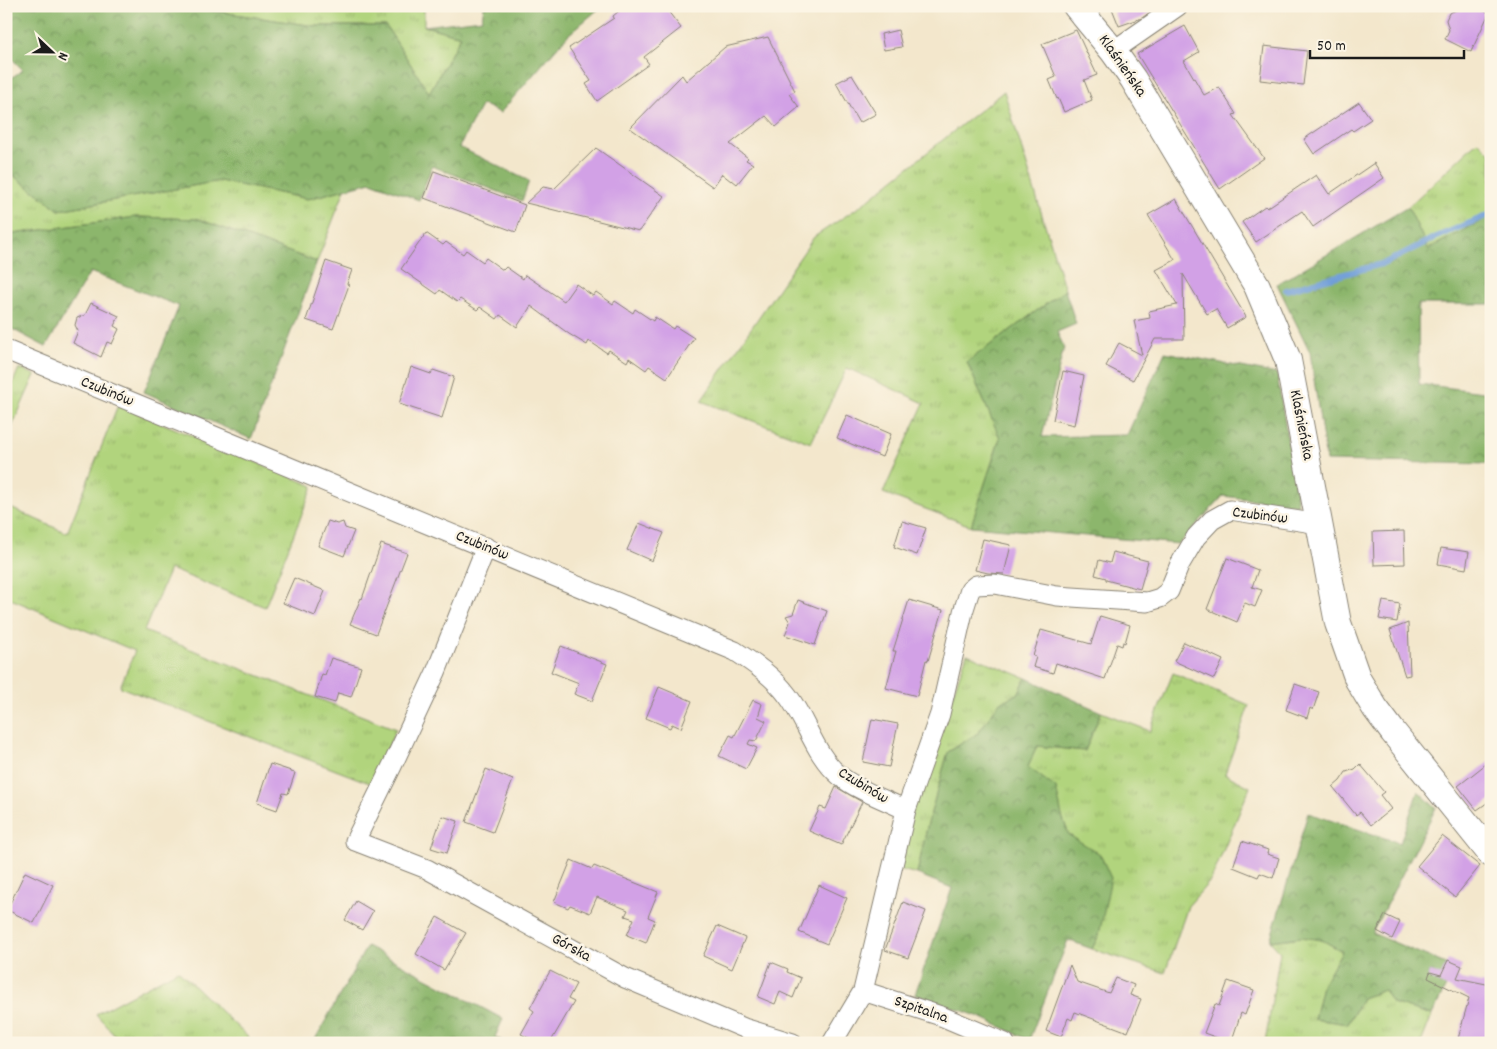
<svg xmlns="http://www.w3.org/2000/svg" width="1497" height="1049" font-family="Dekko,sans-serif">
<defs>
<pattern id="grass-tufts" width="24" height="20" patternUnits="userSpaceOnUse" patternTransform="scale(1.25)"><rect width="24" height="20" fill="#b1d47d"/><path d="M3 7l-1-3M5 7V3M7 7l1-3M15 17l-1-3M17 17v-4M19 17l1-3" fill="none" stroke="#98b56b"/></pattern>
<pattern id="forest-crowns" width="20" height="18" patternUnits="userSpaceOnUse" patternTransform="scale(1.25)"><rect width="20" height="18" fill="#8cb66c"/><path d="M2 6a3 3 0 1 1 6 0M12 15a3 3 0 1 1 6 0" fill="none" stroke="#729358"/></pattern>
</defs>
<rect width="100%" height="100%" fill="#fcf5e5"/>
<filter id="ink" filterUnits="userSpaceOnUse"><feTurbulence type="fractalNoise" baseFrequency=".02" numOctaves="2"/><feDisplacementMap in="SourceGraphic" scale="10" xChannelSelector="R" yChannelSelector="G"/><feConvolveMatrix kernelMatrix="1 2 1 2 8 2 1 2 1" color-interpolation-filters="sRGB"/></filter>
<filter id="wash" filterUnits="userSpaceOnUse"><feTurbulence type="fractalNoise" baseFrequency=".0096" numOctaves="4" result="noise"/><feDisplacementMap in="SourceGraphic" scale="20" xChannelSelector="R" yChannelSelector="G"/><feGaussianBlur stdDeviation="1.12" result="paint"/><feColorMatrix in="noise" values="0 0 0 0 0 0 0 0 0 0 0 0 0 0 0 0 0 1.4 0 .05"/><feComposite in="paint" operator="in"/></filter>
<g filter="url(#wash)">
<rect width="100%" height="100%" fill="#f3e7cc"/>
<path fill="url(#grass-tufts)" stroke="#66784c" d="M 181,6 L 424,6 L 424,26 L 461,36 L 429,93 L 386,26 L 315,26 Z
M 1004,91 L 1065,290 L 967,362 L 1000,438 L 971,526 L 883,493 L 924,403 L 847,368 L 811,443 L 701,401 L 814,237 L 859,207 Z
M 1478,141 L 1491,154 L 1491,216 L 1428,249 L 1408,207 Z
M 6,163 L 14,176 L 59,210 L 220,181 L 308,199 L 345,189 L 317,262 L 198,219 L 136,217 L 6,235 Z
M 19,368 L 35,375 L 6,440 L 6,400 Z
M 118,405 L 313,486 L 265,607 L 170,569 L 144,631 L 396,729 L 372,784 L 120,687 L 135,651 L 6,597 L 6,506 L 67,533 Z
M 967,654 L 1026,678 L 1018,694 L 1000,702 L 978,733 L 948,752 L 928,823 L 917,874 L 898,869 L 909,818 Z
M 1173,673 L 1249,705 L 1225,774 L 1250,787 L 1211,880 L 1188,906 L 1165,973 L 1092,949 L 1099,935 L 1100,855 L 1069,835 L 1062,816 L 1028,767 L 1037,746 L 1085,751 L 1101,712 L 1150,731 Z
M 1302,937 L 1322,940 L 1342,951 L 1322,986 L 1314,1019 L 1348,1024 L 1362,998 L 1384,989 L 1392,1003 L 1432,1015 L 1421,1043 L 1265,1043 L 1280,952 L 1270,941 Z
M 178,970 L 254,1043 L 122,1043 L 96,1014 Z"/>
<path fill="url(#forest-crowns)" stroke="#546944" d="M 6,6 L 181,6 L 315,26 L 386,26 L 429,93 L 461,36 L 424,26 L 482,19 L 484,6 L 602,6 L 568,35 L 500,113 L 482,104 L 459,147 L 529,181 L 522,201 L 432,166 L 419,200 L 371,182 L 308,199 L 220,181 L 59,210 L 14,176 L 6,163 L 6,81 L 23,70 L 6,53 Z
M 1408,207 L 1428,249 L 1491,216 L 1491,304 L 1418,304 L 1419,384 L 1491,393 L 1491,464 L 1326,461 L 1310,352 L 1277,284 Z
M 136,217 L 198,219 L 317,262 L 251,439 L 144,392 L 179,306 L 90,272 L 46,347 L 6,326 L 6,235 Z
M 1065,290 L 1076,324 L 1057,332 L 1064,347 L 1042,437 L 1127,435 L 1165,352 L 1277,374 L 1298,505 L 1223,496 L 1179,544 L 971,526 L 1000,438 L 967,362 Z
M 1026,678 L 1101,712 L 1085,751 L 1037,746 L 1028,767 L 1056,788 L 1062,816 L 1069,835 L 1100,854 L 1111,878 L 1099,935 L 1092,949 L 1068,940 L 1029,1040 L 980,1017 L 915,994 L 952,888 L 917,874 L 928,823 L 948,752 L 978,733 L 1000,702 L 1018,694 Z
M 1418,791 L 1436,808 L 1372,933 L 1455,968 L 1432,1015 L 1392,1003 L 1384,990 L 1362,998 L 1348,1024 L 1314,1019 L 1322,986 L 1342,951 L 1322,940 L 1302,937 L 1270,941 L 1308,813 L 1400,843 Z
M 367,946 L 503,1019 L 495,1037 L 506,1043 L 313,1043 Z"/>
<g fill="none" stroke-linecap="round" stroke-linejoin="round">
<path stroke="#6f9ed8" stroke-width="6" d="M 1286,290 L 1385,263 L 1434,238 L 1491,214"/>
</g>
<g id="blocks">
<path fill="#d2a1e6" d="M 625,6 L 664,6 L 681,28 L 644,57 L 649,64 L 597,101 L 586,84 L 591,81 L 569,48 L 614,18 L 613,16 Z
M 1111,6 L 1158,6 L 1142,18 L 1119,26 Z
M 1460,6 L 1473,6 L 1489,13 L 1471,52 L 1445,39 L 1449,30 L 1446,20 L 1449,13 L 1459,9 Z
M 1185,26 L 1199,52 L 1184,61 L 1204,95 L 1219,87 L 1236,114 L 1233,115 L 1264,158 L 1220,189 L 1137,54 Z
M 898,30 L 902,47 L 884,50 L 881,34 Z
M 1076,30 L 1097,75 L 1084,80 L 1092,100 L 1064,112 L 1058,98 L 1057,99 L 1049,80 L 1056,77 L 1042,44 Z
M 768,37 L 795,91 L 789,94 L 799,107 L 776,127 L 766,116 L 730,144 L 748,158 L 746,160 L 753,164 L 737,184 L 732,180 L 731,181 L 722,174 L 713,187 L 630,128 L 682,75 L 686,81 L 725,47 Z
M 1264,46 L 1307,51 L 1303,85 L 1260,80 Z
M 852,75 L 876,114 L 859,123 L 836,83 Z
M 1359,102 L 1371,119 L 1353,131 L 1351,129 L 1314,154 L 1304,139 Z
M 596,148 L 664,196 L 639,231 L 526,203 L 543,187 L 554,189 Z
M 1374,163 L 1384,178 L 1313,227 L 1302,211 L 1256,242 L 1242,222 L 1265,206 L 1267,208 L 1316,175 L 1329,194 Z
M 434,171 L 525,205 L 516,232 L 424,198 Z
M 1176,199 L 1246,317 L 1227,328 L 1216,309 L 1207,314 L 1183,274 L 1184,339 L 1155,339 L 1133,380 L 1106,366 L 1119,343 L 1142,355 L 1134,321 L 1150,318 L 1149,311 L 1177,305 L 1156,270 L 1175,260 L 1148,215 Z
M 426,233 L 443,245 L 446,242 L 463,254 L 466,250 L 483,262 L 486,258 L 503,270 L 506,267 L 523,279 L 525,275 L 564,301 L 576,284 L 593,296 L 596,292 L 613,304 L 615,301 L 633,313 L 635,309 L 653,321 L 655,317 L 673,329 L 675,326 L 694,338 L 667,378 L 649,366 L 646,370 L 629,358 L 627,362 L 609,350 L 607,353 L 589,341 L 587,345 L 569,334 L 531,306 L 517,327 L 500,315 L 497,319 L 480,307 L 477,310 L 460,299 L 457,302 L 440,290 L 437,294 L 401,269 Z
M 326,261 L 352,270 L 347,284 L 349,285 L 333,329 L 306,320 Z
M 91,303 L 119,316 L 114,326 L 119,329 L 112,344 L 107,342 L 101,357 L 73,343 L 78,331 L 75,325 L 77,318 L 85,315 Z
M 411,367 L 431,374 L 433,370 L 454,377 L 442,418 L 399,404 Z
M 1063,371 L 1084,376 L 1074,425 L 1053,420 Z
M 847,415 L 891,434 L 882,457 L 837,438 Z
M 328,521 L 337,524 L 343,522 L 345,528 L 354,531 L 344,556 L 318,546 Z
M 902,521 L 926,528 L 917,555 L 894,547 Z
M 639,523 L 664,533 L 652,561 L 627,550 Z
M 1404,531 L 1405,564 L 1374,565 L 1373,532 Z
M 983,539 L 1011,545 L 1004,574 L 988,573 L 975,570 Z
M 381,544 L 407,553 L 376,634 L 350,624 L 361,598 L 362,599 Z
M 1441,548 L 1469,552 L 1466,569 L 1438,564 Z
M 1113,552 L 1148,561 L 1140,589 L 1106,580 L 1106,578 L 1095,575 L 1099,560 L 1110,563 Z
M 1227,558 L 1258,570 L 1252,587 L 1262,590 L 1255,607 L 1245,603 L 1237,622 L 1207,609 Z
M 294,578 L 325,591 L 315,616 L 283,603 Z
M 798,600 L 827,611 L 815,645 L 785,635 L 790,622 L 786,616 L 793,614 Z
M 909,600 L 943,610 L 928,661 L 926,660 L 917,696 L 886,688 L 896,651 L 893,651 Z
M 1383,601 L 1400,604 L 1397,622 L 1379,619 Z
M 1100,616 L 1130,625 L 1125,643 L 1123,642 L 1122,646 L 1117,644 L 1105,679 L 1056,663 L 1053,673 L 1033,667 L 1036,657 L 1033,656 L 1041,630 L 1091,644 Z
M 1408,623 L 1410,675 L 1405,676 L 1390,630 Z
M 1184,642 L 1223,660 L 1214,679 L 1174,661 Z
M 561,646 L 607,664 L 592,701 L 574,694 L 579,683 L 551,672 Z
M 331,658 L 361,667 L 351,697 L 338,693 L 335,703 L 315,697 L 322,674 L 325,675 Z
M 1295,684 L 1319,692 L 1313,710 L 1310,708 L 1307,718 L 1286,710 Z
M 659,687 L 692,701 L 681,728 L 672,724 L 670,728 L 646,718 Z
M 753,700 L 762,704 L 758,717 L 766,721 L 756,741 L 750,740 L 748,744 L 757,748 L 746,769 L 719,756 L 730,735 L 734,737 Z
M 872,719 L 898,724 L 889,767 L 863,762 Z
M 1491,760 L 1491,800 L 1477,810 L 1458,786 Z
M 270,764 L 291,771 L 291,772 L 295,773 L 288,794 L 283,793 L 277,810 L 257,803 Z
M 1360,764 L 1384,792 L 1380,795 L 1391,809 L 1371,825 L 1360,812 L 1356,815 L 1333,787 L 1340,781 L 1346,772 L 1355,769 Z
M 486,769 L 513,780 L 493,832 L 466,822 Z
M 836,787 L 862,802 L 841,845 L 809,831 L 820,807 L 826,809 Z
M 442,816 L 458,821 L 447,853 L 431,848 Z
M 1442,836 L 1480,866 L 1455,897 L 1417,866 Z
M 1242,841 L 1268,850 L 1267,854 L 1279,858 L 1273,878 L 1260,873 L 1258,877 L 1233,867 Z
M 571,860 L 592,869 L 594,866 L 658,892 L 648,917 L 655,920 L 646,943 L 627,935 L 634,919 L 625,916 L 628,910 L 597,897 L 590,913 L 570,905 L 568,908 L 554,902 Z
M 25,872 L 53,885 L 34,923 L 7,910 Z
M 819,885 L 847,898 L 827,944 L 799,932 Z
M 356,901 L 373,911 L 362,930 L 345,920 Z
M 903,902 L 926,911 L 908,958 L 885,950 Z
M 1385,915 L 1400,922 L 1392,939 L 1377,931 Z
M 437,917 L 466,933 L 444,970 L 416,954 Z
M 717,926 L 745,938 L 732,969 L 703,956 Z
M 1448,960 L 1462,966 L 1457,978 L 1491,985 L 1491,1043 L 1471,1043 L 1458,1039 L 1469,998 L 1428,978 L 1430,972 L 1441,975 Z
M 771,962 L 788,969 L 787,972 L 801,978 L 793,998 L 780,992 L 775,1004 L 758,997 Z
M 1070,965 L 1077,982 L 1109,993 L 1116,978 L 1134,985 L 1130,995 L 1141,999 L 1128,1032 L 1075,1012 L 1072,1020 L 1068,1018 L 1061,1037 L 1046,1031 Z
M 550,971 L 576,984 L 568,999 L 574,1002 L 550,1043 L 538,1043 L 521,1034 L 534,1011 L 530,1008 Z
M 1228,981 L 1254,990 L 1245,1015 L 1241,1013 L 1231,1043 L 1204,1033 L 1215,1004 L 1219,1006 Z"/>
</g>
</g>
<g filter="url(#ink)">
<use href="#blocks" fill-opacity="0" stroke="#888274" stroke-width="1"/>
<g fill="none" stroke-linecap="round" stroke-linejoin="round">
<defs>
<path id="street" d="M 1113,51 L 1178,6
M 6,350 L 735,651 C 755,664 774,677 788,696 C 807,721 815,756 840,776 C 857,790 886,800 906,810
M 486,547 L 436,672 L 392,766 L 355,841 L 427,869 L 625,978 L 744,1028 L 793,1043
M 863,991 L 941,1016 L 1005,1043
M 832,1043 L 863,991 L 906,810 L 940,714 L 963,612 L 970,590 L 976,585 L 995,584 L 1057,596 L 1147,602 L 1160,598 L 1169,591 L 1180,564 L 1196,537 L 1212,520 L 1230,510 L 1319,524"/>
<path id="secondary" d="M 1076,6 L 1113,51 L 1133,79 L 1257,286 L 1288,360 L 1338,623 L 1358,680 L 1375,708 L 1393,732 L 1491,854"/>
</defs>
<use href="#street" stroke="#888274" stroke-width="21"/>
<use href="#secondary" stroke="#888274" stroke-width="28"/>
<use href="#street" stroke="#fff" stroke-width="19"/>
<use href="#secondary" stroke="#fff" stroke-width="26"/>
</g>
</g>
<g text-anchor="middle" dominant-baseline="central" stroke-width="5" stroke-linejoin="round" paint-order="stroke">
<g font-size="16" fill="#1c1c1c" stroke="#fcf5e5">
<text transform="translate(1122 66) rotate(55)">Klaśnieńska</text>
<text transform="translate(107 392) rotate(22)">Czubinów</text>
<text transform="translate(1301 425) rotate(79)">Klaśnieńska</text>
<text transform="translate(1260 516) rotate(7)">Czubinów</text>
<text transform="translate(482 546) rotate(22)">Czubinów</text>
<text transform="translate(863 786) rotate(31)">Czubinów</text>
<text transform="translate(571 948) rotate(29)">Górska</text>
<text transform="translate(921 1010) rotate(19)">Szpitalna</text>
</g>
</g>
<rect width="1497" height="1049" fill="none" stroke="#fcf5e5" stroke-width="25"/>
<g transform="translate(52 52) rotate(112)" stroke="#fcf5e5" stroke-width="4" paint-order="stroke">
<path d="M0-4L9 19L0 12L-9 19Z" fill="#1c1c1c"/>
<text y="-8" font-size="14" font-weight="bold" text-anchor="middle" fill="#1c1c1c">N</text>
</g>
<path d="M1310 50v8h154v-8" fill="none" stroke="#1c1c1c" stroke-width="2.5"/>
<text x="1317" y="50" font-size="15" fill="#1c1c1c" stroke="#fcf5e5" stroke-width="4" paint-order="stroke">50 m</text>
</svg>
